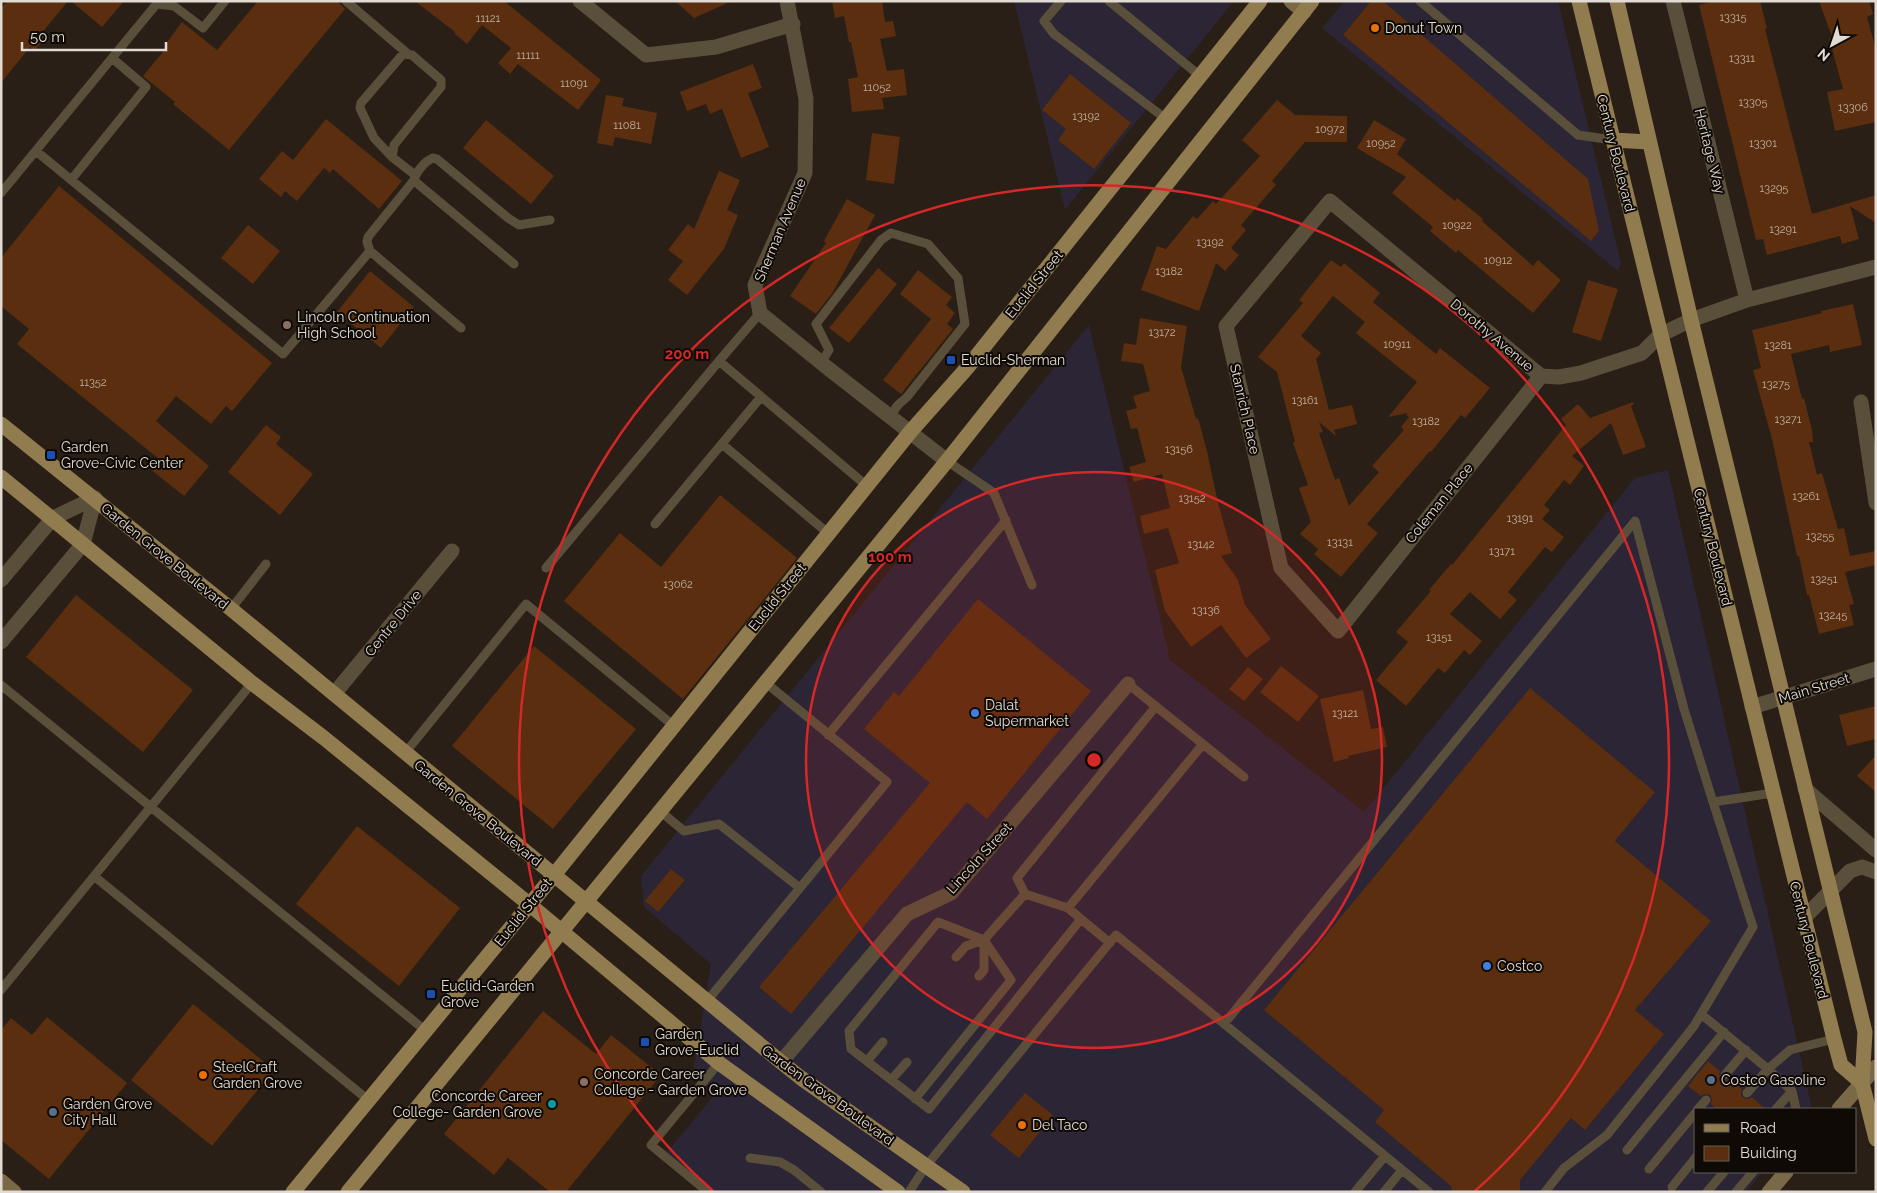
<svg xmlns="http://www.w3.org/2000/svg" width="1877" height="1193" font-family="Raleway,sans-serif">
<rect width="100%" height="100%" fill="#2a1f16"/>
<path fill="#2b2535" d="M 1014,1 L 1234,1 L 1065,210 Z
M 1345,1 L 1558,1 L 1621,263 L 1618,271 L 1322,28 Z
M 1089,325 L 1170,660 L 1364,812 L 1635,478 L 1668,470 L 1812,1109 L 1696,1109 L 1696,1172 L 1763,1172 L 1746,1192 L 715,1192 L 667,1152 L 716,1093 L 693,1072 L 711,964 L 644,907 L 641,876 Z"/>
<path fill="#5a2e0e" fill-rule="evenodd" d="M 8,1 L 68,1 L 41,34 L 46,38 L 34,51 L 30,47 L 1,83 L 1,8 Z
M 71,1 L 124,1 L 102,27 Z
M 258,1 L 337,1 L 345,9 L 229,150 L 173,104 L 175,102 L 143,76 L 167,47 L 165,45 L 182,22 L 217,50 Z
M 415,1 L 504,1 L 601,80 L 578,110 L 518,64 L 510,74 L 498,63 L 511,48 L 482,25 L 467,44 L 454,33 L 455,32 Z
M 675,1 L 732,1 L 694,18 Z
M 832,1 L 882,1 L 885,22 L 893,21 L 896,36 L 880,39 L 887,71 L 904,69 L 907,95 L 882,98 L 884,109 L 852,112 L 848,79 L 858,77 L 851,42 L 849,42 L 844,16 L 835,18 Z
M 1371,1 L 1383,1 L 1588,179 L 1599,231 L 1591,241 L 1343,35 Z
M 1715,1 L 1760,1 L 1767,28 L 1765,29 L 1812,214 L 1876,195 L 1876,223 L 1850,206 L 1859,239 L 1842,244 L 1840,236 L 1767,255 L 1763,239 L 1756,240 L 1699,5 Z
M 1819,1 L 1869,1 L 1873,14 L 1867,17 L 1876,50 L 1876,122 L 1835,131 L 1827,92 L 1843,89 L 1829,38 L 1832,37 Z
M 753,64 L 762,88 L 748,93 L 769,147 L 741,158 L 722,109 L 710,114 L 706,104 L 687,111 L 680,92 Z
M 1070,74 L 1131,123 L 1094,169 L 1058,140 L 1066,129 L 1042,110 Z
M 606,95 L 624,98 L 622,106 L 657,113 L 651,144 L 615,137 L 613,146 L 597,143 Z
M 1277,100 L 1295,115 L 1347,116 L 1347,142 L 1305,142 L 1272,181 L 1276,185 L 1241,225 L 1246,230 L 1231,248 L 1239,255 L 1225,271 L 1216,263 L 1199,311 L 1141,290 L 1157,246 L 1166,249 L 1193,216 L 1197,219 L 1213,201 L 1216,204 L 1260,156 L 1242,140 Z
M 326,119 L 402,181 L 379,209 L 333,169 L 330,173 L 324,168 L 297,201 L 285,191 L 281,197 L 259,179 L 282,151 L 293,160 Z
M 486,120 L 554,176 L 531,204 L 463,148 Z
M 1374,120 L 1406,139 L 1397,154 L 1455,201 L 1457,198 L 1483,219 L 1482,221 L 1533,266 L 1538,260 L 1561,280 L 1533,313 L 1458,250 L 1456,253 L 1430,231 L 1433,227 L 1392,193 L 1406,177 L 1357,148 Z
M 872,133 L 900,137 L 894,184 L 866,180 Z
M 719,171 L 740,180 L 727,210 L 738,215 L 724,249 L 687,295 L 668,280 L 683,261 L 668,250 L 688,224 L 694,229 Z
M 59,186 L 272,363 L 232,411 L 226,406 L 211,424 L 176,396 L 156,421 L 209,466 L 184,496 L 150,469 L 159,459 L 17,344 L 29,329 L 1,306 L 1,258 Z
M 847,199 L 875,215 L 833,292 L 816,314 L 790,296 L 826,243 L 824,241 Z
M 248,225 L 280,251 L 253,284 L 221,258 Z
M 1331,260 L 1341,267 L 1344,263 L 1380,293 L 1373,302 L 1436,354 L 1440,348 L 1490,388 L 1465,418 L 1461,415 L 1431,452 L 1430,451 L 1367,524 L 1378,533 L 1341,577 L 1314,554 L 1318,549 L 1300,534 L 1311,522 L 1299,488 L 1308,485 L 1293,443 L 1295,442 L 1277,372 L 1258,357 L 1303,303 L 1299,300 ZM 1333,296 L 1365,322 L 1356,333 L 1417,382 L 1388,417 L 1408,413 L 1406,415 L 1409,417 L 1401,427 L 1404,430 L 1372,466 L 1379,472 L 1349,506 L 1339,478 L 1335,480 L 1319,433 L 1323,432 L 1319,422 L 1336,436 L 1334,430 L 1357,424 L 1352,405 L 1329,410 L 1316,359 L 1321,353 L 1301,336 Z
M 878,268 L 897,284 L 849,343 L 829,328 Z
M 918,270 L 952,297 L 946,305 L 955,313 L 947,324 L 953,329 L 901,394 L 883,380 L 931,319 L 900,294 Z
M 370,271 L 414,307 L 381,348 L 337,312 Z
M 1588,280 L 1618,289 L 1601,341 L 1572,332 Z
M 1853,304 L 1862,345 L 1830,352 L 1829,345 L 1791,354 L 1802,399 L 1804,398 L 1812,430 L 1813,442 L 1809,442 L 1817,475 L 1822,473 L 1838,529 L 1844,528 L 1850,556 L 1876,551 L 1876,565 L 1845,572 L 1854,604 L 1849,605 L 1854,625 L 1819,634 L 1809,595 L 1807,595 L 1799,556 L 1797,556 L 1772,439 L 1753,370 L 1761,368 L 1752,330 L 1822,313 L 1821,311 Z
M 1140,318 L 1187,326 L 1181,367 L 1196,419 L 1198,418 L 1207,451 L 1218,503 L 1232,553 L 1221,556 L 1238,580 L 1245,605 L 1271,639 L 1246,658 L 1221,625 L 1191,647 L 1165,611 L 1155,570 L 1179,563 L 1168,528 L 1144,534 L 1140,516 L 1170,508 L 1162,474 L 1134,482 L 1129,467 L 1146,462 L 1137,428 L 1131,429 L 1126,411 L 1137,408 L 1133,396 L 1150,391 L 1143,364 L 1121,361 L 1124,343 L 1136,345 Z
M 1633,402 L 1634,404 L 1631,406 L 1646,447 L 1623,455 L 1611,423 L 1572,456 L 1584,466 L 1570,485 L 1564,480 L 1544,505 L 1550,510 L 1542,519 L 1564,537 L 1552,552 L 1545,547 L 1508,592 L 1517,600 L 1500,619 L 1470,592 L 1450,614 L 1482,641 L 1470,655 L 1464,650 L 1445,673 L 1438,668 L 1406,706 L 1376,680 L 1408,642 L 1396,632 L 1431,591 L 1429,590 L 1451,564 L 1452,565 L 1566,425 L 1561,419 L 1578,404 L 1590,418 Z
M 266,425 L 281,437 L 276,444 L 313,474 L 280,515 L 228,472 Z
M 720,495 L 797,558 L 683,699 L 564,601 L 620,533 L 661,567 Z
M 76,595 L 193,690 L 143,752 L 26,657 Z
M 978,599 L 1091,691 L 987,819 L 967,802 L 791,1014 L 759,987 L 930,783 L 864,729 L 894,692 L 899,696 Z
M 534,646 L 636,729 L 553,829 L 452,746 Z
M 1281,666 L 1319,696 L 1298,722 L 1260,692 Z
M 1248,667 L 1263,679 L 1244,701 L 1229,689 Z
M 1530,688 L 1655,792 L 1615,841 L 1711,921 L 1635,1010 L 1664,1034 L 1585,1130 L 1571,1118 L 1520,1180 L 1520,1192 L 1452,1192 L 1451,1186 L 1375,1122 L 1384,1110 L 1264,1010 Z
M 1363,690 L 1371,729 L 1383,727 L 1387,747 L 1348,756 L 1349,758 L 1334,762 L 1320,699 Z
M 1876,706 L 1876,739 L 1847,746 L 1839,715 Z
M 1876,755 L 1876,792 L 1857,776 Z
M 357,826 L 460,908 L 399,986 L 296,904 Z
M 671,869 L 685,880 L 658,912 L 645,901 Z
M 193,1004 L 274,1070 L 212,1146 L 131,1080 Z
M 543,1011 L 596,1054 L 611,1035 L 661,1075 L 566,1192 L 550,1192 L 508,1158 L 494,1175 L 444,1134 Z
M 47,1017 L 127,1083 L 49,1179 L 1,1140 L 1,1030 L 11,1018 L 32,1035 Z
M 1708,1061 L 1720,1071 L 1719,1074 L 1721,1079 L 1724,1081 L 1730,1079 L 1742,1089 L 1741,1095 L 1743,1098 L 1749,1099 L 1752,1097 L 1765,1109 L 1716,1109 L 1711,1104 L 1712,1099 L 1710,1095 L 1705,1094 L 1701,1096 L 1688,1086 Z
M 1025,1093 L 1053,1115 L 1019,1158 L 990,1135 Z"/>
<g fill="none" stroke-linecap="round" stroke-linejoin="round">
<path stroke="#594f3a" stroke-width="9" d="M 346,1 L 408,54
M 1061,1 L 1044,21 L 1054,34 L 1166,119
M 1109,1 L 1200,76
M 1420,1 L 1578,135 L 1613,140
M 157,4 L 174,6 L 203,28 L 225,1
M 36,151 L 283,354 L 370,251
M 392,157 L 394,145 L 441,87 L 441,80 L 412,55 L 403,54 L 361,103 L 360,108 L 374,138 L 392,157 L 415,175
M 71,180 L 146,87 L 112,58
M 414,180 L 368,237 L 367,242 L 370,251 L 461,328
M 1,193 L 159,1
M 514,264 L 418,184 L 414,180 C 416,172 425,161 433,158 L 437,159 L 508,218 L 519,225 L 550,220
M 719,361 L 760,313
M 821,363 L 829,350 L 816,324 L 881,240 L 891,233 L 928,244 L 958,278 L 965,324 L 907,397 L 898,405 L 890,416
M 722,444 L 829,534
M 947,461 L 994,493 L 1032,585
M 655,524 L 761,397
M 546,568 L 719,361 L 867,486
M 231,609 L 266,564
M 1128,684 L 1244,777
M 1,685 L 426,1031
M 828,735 L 1006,520
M 405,753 L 526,604 L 674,726
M 660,811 L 684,831 L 719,824 L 800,888
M 94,876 L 367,1099
M 1068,908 L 1025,894 L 1017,878 L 1156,706
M 1081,919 L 1068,908 L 1203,744
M 956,957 L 966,946 L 984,940
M 979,976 L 984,970 L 984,940 L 1025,894
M 1,990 L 252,683
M 707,1001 L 887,782 L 766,683
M 1701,1014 L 1768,1069 L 1790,1050 L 1834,1039
M 1224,1024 L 1635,521 L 1684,709 L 1713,802
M 867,1061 L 883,1042
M 1725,1075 L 1746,1050
M 891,1080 L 907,1062
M 1792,1091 L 1796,1109
M 1747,1093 L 1768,1069 L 1792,1091 L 1776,1109
M 915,1099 L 1011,980 L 984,940 L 938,922 L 849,1031 L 851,1049 L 929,1109 L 1081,919 L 1110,943
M 1698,1109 L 1706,1100
M 1627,1150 L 1724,1032
M 750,1158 L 780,1162 L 794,1170 L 821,1192
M 1649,1169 L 1696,1112
M 1672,1187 L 1696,1157
M 708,1192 L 651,1145 L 719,1063
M 909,1192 L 926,1166 L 1116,935 L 1429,1192
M 1355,1192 L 1385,1156
M 1384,1192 L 1402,1170
M 1545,1192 L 1564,1168 L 1607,1135 L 1683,1040 L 1694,1026 L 1753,927 L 1713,802 L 1773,793
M 1707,1192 L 1724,1172
M 1736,1192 L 1753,1172"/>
<path stroke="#594f3a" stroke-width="15" d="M 580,1 L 646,55 L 716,47 L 793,24
M 787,1 L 806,99 L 805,173 L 755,285 L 760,313 L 829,369 L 947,461
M 1673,1 L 1747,300
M 1541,376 L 1338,631 L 1281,568 L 1226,326 L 1330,201 L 1541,376 L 1559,377 L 1581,373 L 1642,353 L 1660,335 L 1691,320 L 1747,300 L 1876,267
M 1861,402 L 1876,503
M 1,580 L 53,518 L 95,498
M 1,642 L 83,544 L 95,498
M 334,694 L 452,551
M 1752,707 L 1876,669
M 1805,789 L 1876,850
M 1804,918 L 1850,871 L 1862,867 L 1876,872
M 781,1062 L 907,914 L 951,893 L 1128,684"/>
<path stroke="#796947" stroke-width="15" d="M 1291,1 L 1304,12
M 1839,1109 L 1876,1067
M 1,1181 L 14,1192
M 1769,1192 L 1786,1172"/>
<path stroke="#917c50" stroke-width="15" d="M 1579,1 L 1834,1039 L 1841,1065 L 1862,1083
M 1617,1 L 1691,320 L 1865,1032 L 1862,1083 L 1876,1139
M 1613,140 L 1649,142
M 1,424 L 231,609 L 781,1062 L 801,1078 L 963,1192
M 1,477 L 252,683 L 324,738 L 529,904 L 719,1063 L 898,1192
M 293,1192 L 554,875 L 911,431 L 967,368 L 1260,1
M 348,1192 L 947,461 L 1312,1"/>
</g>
<circle cx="1094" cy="760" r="288" fill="#d62828" fill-opacity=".12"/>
<g fill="none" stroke="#d62828" stroke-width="2.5">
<circle cx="1094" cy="760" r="288"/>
<path d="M713 1191A575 575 0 1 1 1475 1191"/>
</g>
<g fill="#e8710a" stroke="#0f0a06" stroke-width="2">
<circle cx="1375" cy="28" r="5"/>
<circle cx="203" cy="1075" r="5"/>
<circle cx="1022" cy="1125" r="5"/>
</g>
<g fill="#8d6e63" stroke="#0f0a06" stroke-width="2">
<circle cx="287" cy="325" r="5"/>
<circle cx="584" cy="1082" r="5"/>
</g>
<g fill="#1a4fb4" stroke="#0f0a06" stroke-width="2">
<rect x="946" y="355" width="10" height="10" rx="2.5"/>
<rect x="46" y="450" width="10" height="10" rx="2.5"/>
<rect x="426" y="989" width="10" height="10" rx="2.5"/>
<rect x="640" y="1037" width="10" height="10" rx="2.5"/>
</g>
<g fill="#3f7fe0" stroke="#0f0a06" stroke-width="2">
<circle cx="975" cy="713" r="5"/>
<circle cx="1487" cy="966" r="5"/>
</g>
<g fill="#5c6f8a" stroke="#0f0a06" stroke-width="2">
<circle cx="1711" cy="1080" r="5"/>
<circle cx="53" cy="1112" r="5"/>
</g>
<circle fill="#0f9aa8" stroke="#0f0a06" stroke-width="2" cx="552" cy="1104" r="5"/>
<g text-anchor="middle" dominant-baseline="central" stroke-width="4" stroke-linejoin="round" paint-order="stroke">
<g font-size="11" fill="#c0b0a2">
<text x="1733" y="17">13315</text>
<text x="488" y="18">11121</text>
<text x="528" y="55">11111</text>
<text x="1742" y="58">13311</text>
<text x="574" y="83">11091</text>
<text x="877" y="87">11052</text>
<text x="1753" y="102">13305</text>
<text x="1853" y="107">13306</text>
<text x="1086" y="116">13192</text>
<text x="627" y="125">11081</text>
<text x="1330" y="129">10972</text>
<text x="1381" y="143">10952</text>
<text x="1763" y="143">13301</text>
<text x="1774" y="188">13295</text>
<text x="1457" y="225">10922</text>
<text x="1783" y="229">13291</text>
<text x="1210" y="242">13192</text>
<text x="1498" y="260">10912</text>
<text x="1169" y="271">13182</text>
<text x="1162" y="332">13172</text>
<text x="1397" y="344">10911</text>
<text x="1778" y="345">13281</text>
<text x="93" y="382">11352</text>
<text x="1776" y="384">13275</text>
<text x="1305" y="400">13161</text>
<text x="1788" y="419">13271</text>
<text x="1426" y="421">13182</text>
<text x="1179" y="449">13156</text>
<text x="1806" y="496">13261</text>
<text x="1192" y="498">13152</text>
<text x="1520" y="518">13191</text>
<text x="1820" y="536">13255</text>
<text x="1340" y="542">13131</text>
<text x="1201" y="544">13142</text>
<text x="1502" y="551">13171</text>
<text x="1824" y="579">13251</text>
<text x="678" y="584">13062</text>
<text x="1206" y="610">13136</text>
<text x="1833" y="615">13245</text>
<text x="1439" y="637">13151</text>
<text x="1345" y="713">13121</text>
</g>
<g font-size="14" fill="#e2dbd4" stroke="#0f0a06" text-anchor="start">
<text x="1385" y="28">Donut Town</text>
<text x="297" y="317">Lincoln Continuation<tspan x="297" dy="16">High School</tspan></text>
<text x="961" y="360">Euclid-Sherman</text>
<text x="61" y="447">Garden<tspan x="61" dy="16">Grove-Civic Center</tspan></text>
<text x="985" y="705">Dalat<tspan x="985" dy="16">Supermarket</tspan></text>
<text x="1497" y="966">Costco</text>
<text x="441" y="986">Euclid-Garden<tspan x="441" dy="16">Grove</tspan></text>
<text x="655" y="1034">Garden<tspan x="655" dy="16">Grove-Euclid</tspan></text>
<text x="213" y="1067">SteelCraft<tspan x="213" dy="16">Garden Grove</tspan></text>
<text x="594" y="1074">Concorde Career<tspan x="594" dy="16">College - Garden Grove</tspan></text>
<text x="1721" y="1080">Costco Gasoline</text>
<text x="542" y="1096" text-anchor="end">Concorde Career<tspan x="542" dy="16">College- Garden Grove</tspan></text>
<text x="63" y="1104">Garden Grove<tspan x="63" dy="16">City Hall</tspan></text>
<text x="1032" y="1125">Del Taco</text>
</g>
<g font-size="14" fill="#e2dbd4" stroke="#0f0a06">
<text transform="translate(1710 151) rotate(76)">Heritage Way</text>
<text transform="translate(1616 153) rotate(76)">Century Boulevard</text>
<text transform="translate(780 230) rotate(-67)">Sherman Avenue</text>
<text transform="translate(1034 284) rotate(-51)">Euclid Street</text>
<text transform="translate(1492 335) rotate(40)">Dorothy Avenue</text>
<text transform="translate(1245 409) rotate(77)">Stanrich Place</text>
<text transform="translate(1439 503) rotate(-51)">Coleman Place</text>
<text transform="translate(1713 547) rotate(76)">Century Boulevard</text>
<text transform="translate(165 556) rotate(39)">Garden Grove Boulevard</text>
<text transform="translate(777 597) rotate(-51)">Euclid Street</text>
<text transform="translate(393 623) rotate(-51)">Centre Drive</text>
<text transform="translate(1814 688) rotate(-17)">Main Street</text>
<text transform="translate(478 813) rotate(39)">Garden Grove Boulevard</text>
<text transform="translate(979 858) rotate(-48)">Lincoln Street</text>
<text transform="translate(523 912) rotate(-51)">Euclid Street</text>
<text transform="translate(1809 940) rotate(76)">Century Boulevard</text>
<text transform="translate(828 1095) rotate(36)">Garden Grove Boulevard</text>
</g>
</g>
<circle cx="1094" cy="760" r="8" fill="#d62828" stroke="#0f0a06" stroke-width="2.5"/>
<g font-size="15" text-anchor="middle" font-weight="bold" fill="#d62828" stroke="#0f0a06" stroke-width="4" stroke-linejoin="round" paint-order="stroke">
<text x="687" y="359">200 m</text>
<text x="890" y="562">100 m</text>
</g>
<rect width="1877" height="1193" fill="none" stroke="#e2dbd4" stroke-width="5"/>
<rect x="1694" y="1108" width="162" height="65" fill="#0f0a06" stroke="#635e58"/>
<rect x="1704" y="1124" width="25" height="8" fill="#917c50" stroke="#635e58"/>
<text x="1740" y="1133" font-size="15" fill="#e2dbd4">Road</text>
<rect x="1704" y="1146" width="25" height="15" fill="#5a2e0e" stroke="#635e58"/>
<text x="1740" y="1158" font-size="15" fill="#e2dbd4">Building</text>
<g transform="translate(1832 45) rotate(220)" stroke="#0f0a06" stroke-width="4" paint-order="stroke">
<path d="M0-4L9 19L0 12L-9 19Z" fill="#e2dbd4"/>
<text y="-8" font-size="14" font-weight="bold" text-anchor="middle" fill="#e2dbd4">N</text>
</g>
<path d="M22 42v8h144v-8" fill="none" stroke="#e2dbd4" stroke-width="2.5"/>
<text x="30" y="42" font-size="15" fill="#e2dbd4" stroke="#0f0a06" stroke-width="4" paint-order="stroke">50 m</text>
</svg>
